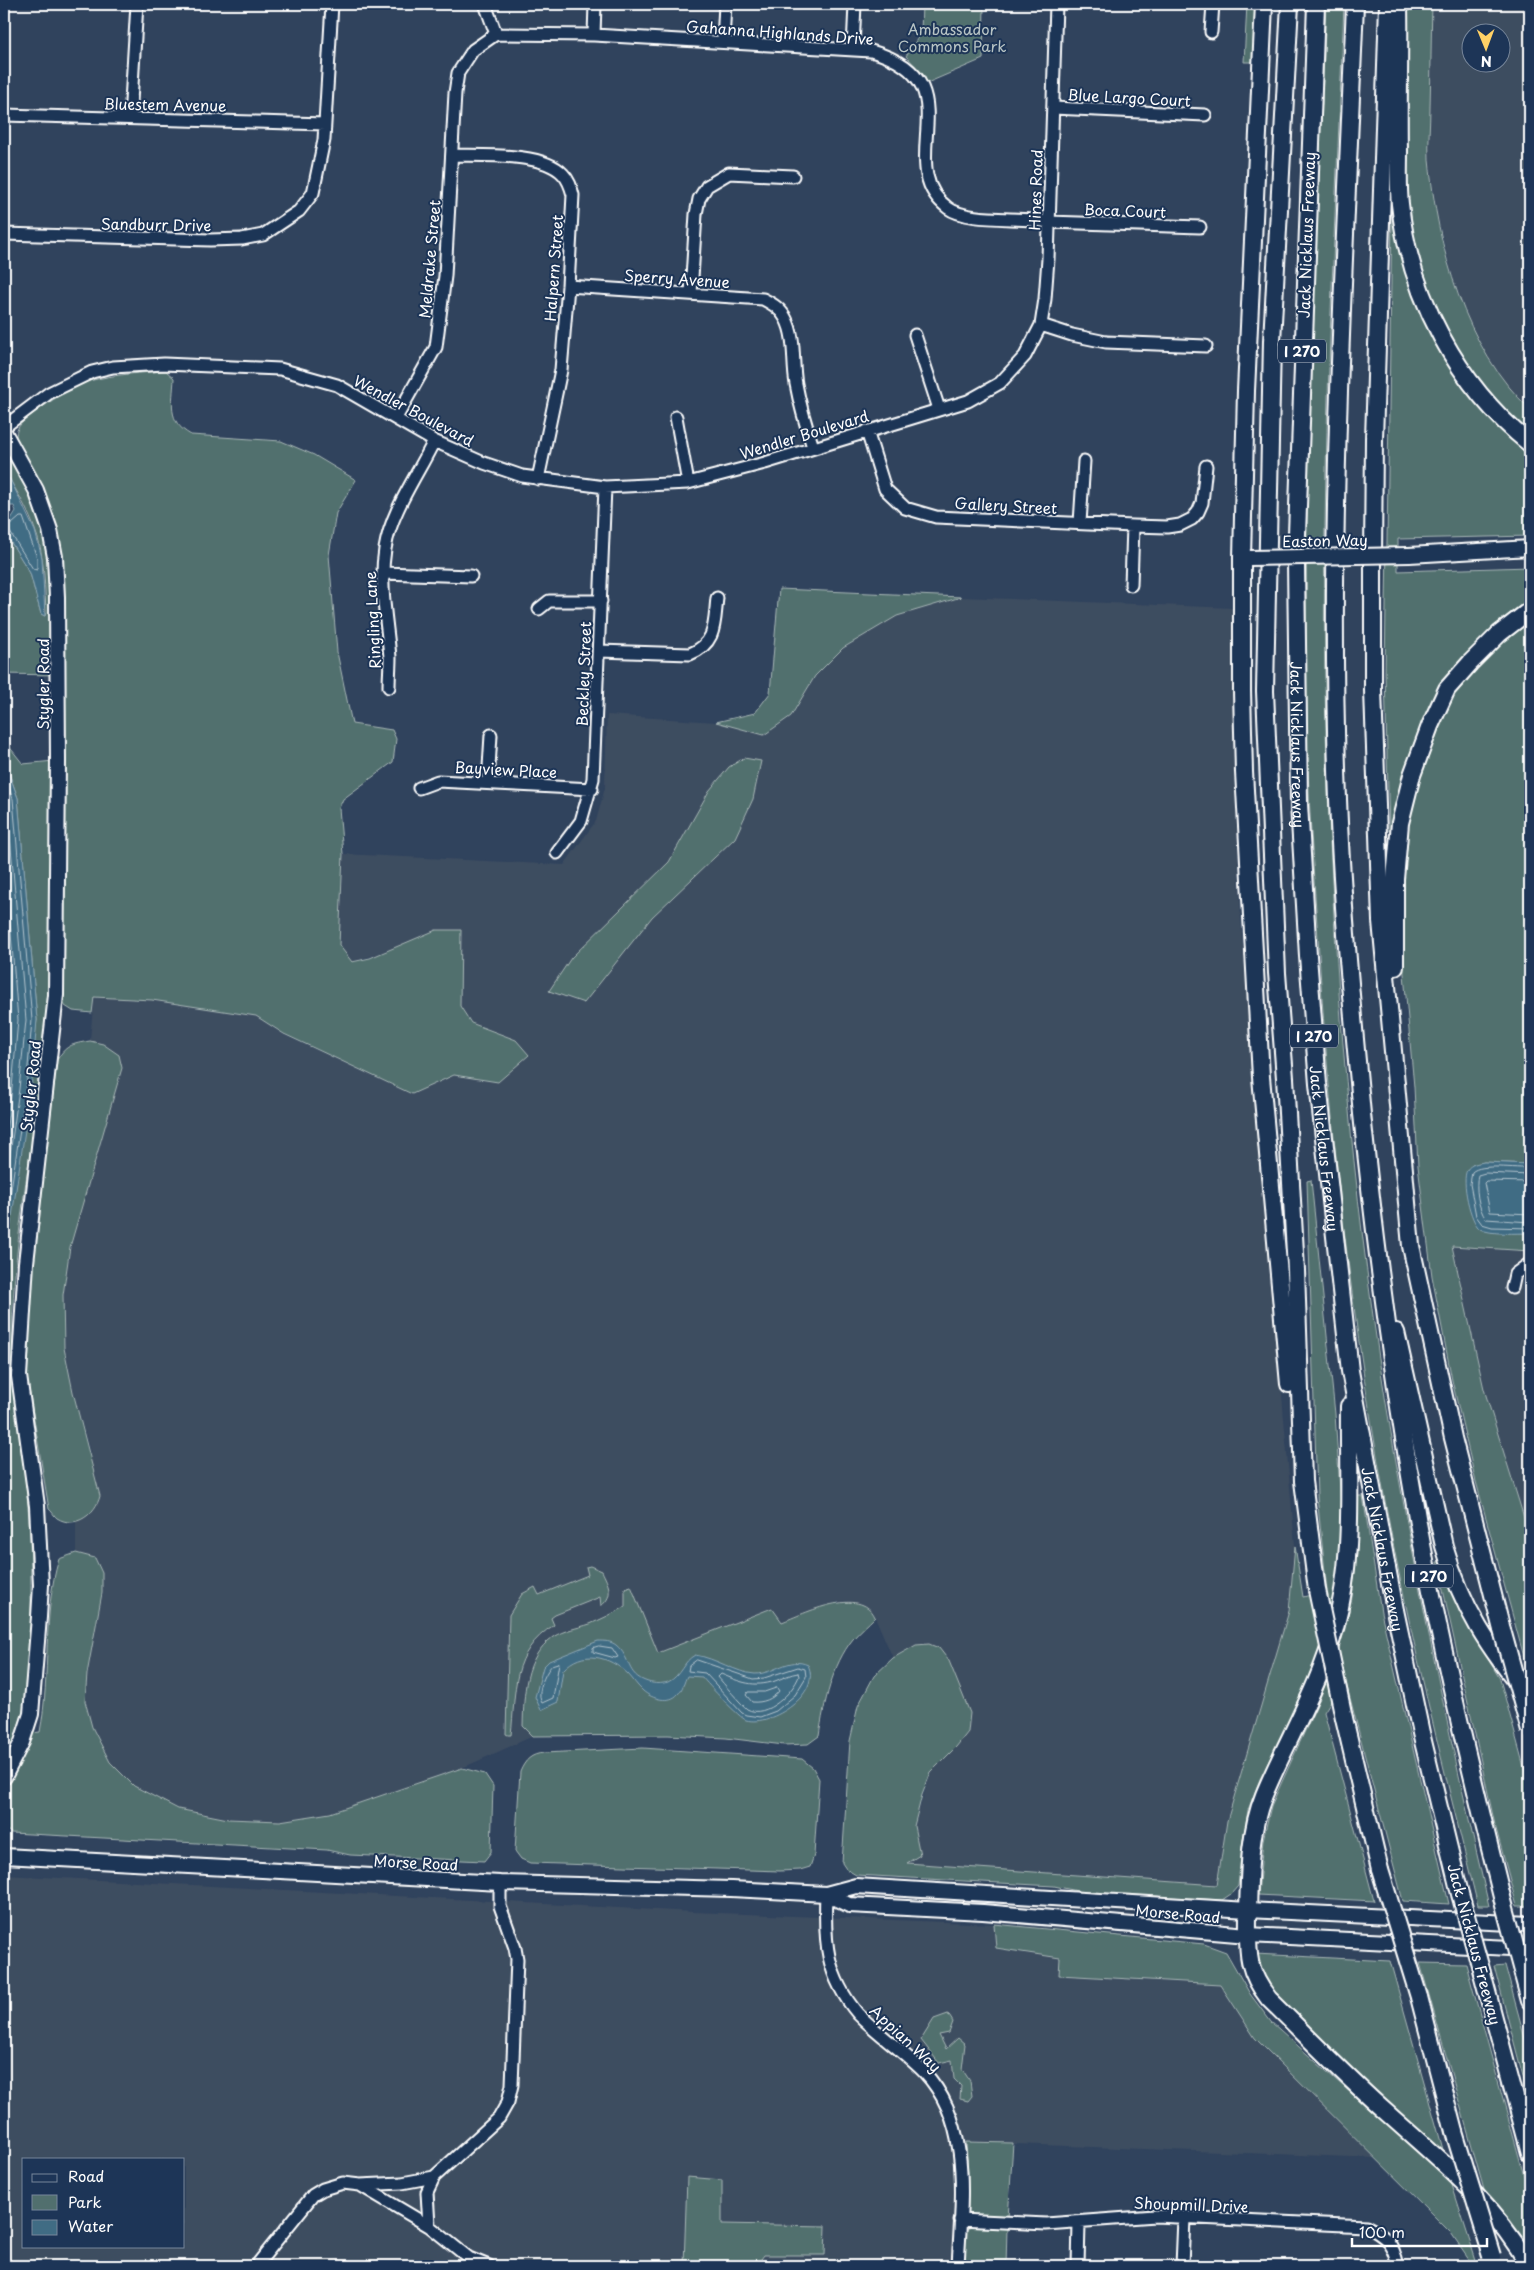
<svg xmlns="http://www.w3.org/2000/svg" width="1534" height="2270" font-family="'Playpen Sans',sans-serif">
<rect width="100%" height="100%" fill="#30435d"/>
<filter id="ink" filterUnits="userSpaceOnUse"><feTurbulence type="fractalNoise" baseFrequency=".02" numOctaves="2"/><feDisplacementMap in="SourceGraphic" scale="10" xChannelSelector="R" yChannelSelector="G"/><feConvolveMatrix kernelMatrix="1 2 1 2 8 2 1 2 1" color-interpolation-filters="sRGB"/></filter>
<g filter="url(#ink)">
<path fill="#3e4d61" fill-rule="evenodd" d="M 1432,4 L 1530,4 L 1530,409 L 1511,392 L 1488,358 L 1468,319 L 1453,278 L 1437,215 L 1429,158 ZM 1472,32 L 1502,32 L 1502,62 L 1472,62 Z
M 961,597 L 1232,608 L 1234,768 L 1241,922 L 1295,1546 L 1289,1611 L 1227,1821 L 1217,1885 L 906,1863 L 919,1855 L 914,1826 L 931,1772 L 956,1747 L 968,1732 L 970,1712 L 916,1645 L 893,1658 L 873,1612 L 838,1602 L 782,1622 L 772,1608 L 658,1653 L 625,1588 L 625,1607 L 591,1624 L 567,1631 L 553,1638 L 539,1653 L 525,1687 L 523,1726 L 533,1736 L 462,1768 L 330,1813 L 280,1821 L 228,1819 L 178,1809 L 134,1786 L 110,1762 L 92,1727 L 85,1701 L 87,1674 L 102,1593 L 102,1573 L 95,1558 L 76,1553 L 76,1521 L 88,1516 L 90,1452 L 73,1392 L 64,1348 L 63,1295 L 103,1044 L 90,1041 L 94,997 L 152,1000 L 256,1016 L 284,1035 L 412,1094 L 454,1075 L 498,1082 L 515,1040 L 471,1023 L 459,1006 L 461,930 L 351,962 L 339,945 L 343,854 L 564,865 L 596,821 L 605,788 L 607,715 L 716,722 L 764,735 L 791,716 L 815,676 L 843,648 L 896,616 Z
M 1452,1246 L 1530,1251 L 1530,1537 L 1484,1389 Z
M 4,1875 L 693,1912 L 994,1924 L 996,1948 L 1060,1958 L 1059,1975 L 1220,1984 L 1255,2038 L 1377,2158 L 966,2142 L 968,2174 L 962,2266 L 756,2266 L 764,2255 L 825,2255 L 722,2224 L 687,2177 L 684,2266 L 4,2266 ZM 24,2159 L 184,2159 L 184,2246 L 24,2246 Z"/>
<path fill="#516f6e" stroke="#a8b7b6" d="M 922,4 L 984,4 L 983,59 L 927,83 L 924,75 L 906,56 L 921,33 Z
M 1247,4 L 1258,4 L 1255,62 L 1244,62 Z
M 1326,4 L 1344,4 C 1334,257 1318,511 1327,764 C 1334,976 1352,1188 1385,1397 C 1413,1568 1449,1737 1489,1906 L 1478,1906 C 1451,1797 1423,1688 1400,1578 C 1357,1368 1331,1152 1318,938 C 1313,868 1308,797 1307,726 C 1302,486 1317,244 1326,4 Z
M 1408,4 L 1432,4 C 1431,38 1431,72 1430,107 C 1430,124 1428,143 1429,160 C 1437,245 1465,350 1530,409 L 1530,438 L 1462,363 L 1420,278 L 1406,216 L 1405,92 Z
M 1392,215 L 1397,215 L 1414,289 L 1530,452 L 1530,536 L 1398,539 L 1398,571 L 1530,567 L 1530,605 L 1426,715 L 1413,745 L 1401,782 L 1393,832 L 1389,831 L 1385,673 Z
M 166,371 L 174,378 C 173,403 166,421 191,435 L 281,441 L 314,455 L 356,480 L 336,513 L 329,555 L 337,652 L 352,724 L 392,730 L 396,739 L 393,762 L 343,799 L 339,808 L 343,854 L 339,945 L 352,962 L 370,958 L 436,930 L 461,930 L 460,1006 L 471,1023 L 516,1040 L 529,1055 L 498,1082 L 454,1075 L 412,1094 L 284,1034 L 256,1016 L 152,1000 L 94,997 L 92,1013 L 73,1011 L 65,1006 L 61,991 L 64,898 L 62,581 L 16,442 C 16,435 16,429 21,424 C 31,413 75,384 89,381 C 115,374 141,373 166,371 Z
M 4,459 L 15,464 L 34,501 L 45,531 L 49,558 L 54,675 L 4,674 L 4,531 L 30,573 L 41,614 L 45,616 L 46,612 C 45,595 45,576 42,558 C 39,531 24,503 10,480 L 4,478 Z
M 779,589 L 961,597 L 897,616 L 843,648 L 815,676 L 791,716 L 764,735 L 716,722 L 755,713 L 770,693 Z
M 1530,620 L 1530,1164 L 1484,1162 L 1472,1165 L 1491,1232 L 1530,1233 L 1530,1251 L 1452,1246 L 1484,1389 L 1530,1537 L 1530,1679 L 1475,1478 L 1452,1380 L 1432,1276 L 1418,1166 L 1414,1087 L 1402,951 L 1404,851 L 1410,791 L 1453,694 L 1498,643 Z
M 4,740 L 23,764 L 54,761 C 53,851 56,942 47,1031 C 36,1132 13,1233 12,1335 C 12,1389 22,1442 27,1496 C 31,1535 31,1575 31,1614 C 31,1658 32,1693 15,1735 L 40,1732 C 51,1675 42,1614 59,1559 L 76,1553 L 95,1558 L 102,1573 L 102,1593 L 87,1674 L 85,1701 L 92,1727 L 110,1762 L 134,1786 L 178,1809 L 228,1819 L 280,1821 L 330,1813 L 462,1768 L 485,1774 L 493,1786 L 491,1852 L 484,1861 L 350,1855 L 327,1850 L 11,1833 L 4,1828 L 4,1270 L 37,1020 L 18,798 L 4,760 Z
M 744,758 L 761,761 L 753,799 L 735,838 L 652,917 L 584,1003 L 549,991 L 571,958 L 669,862 L 709,791 L 729,767 Z
M 90,1041 L 103,1044 L 119,1055 L 122,1068 L 70,1247 L 63,1295 L 64,1348 L 73,1392 L 100,1496 C 96,1513 76,1530 57,1518 C 54,1516 52,1511 49,1509 L 24,1359 L 30,1273 L 56,1062 C 65,1045 72,1044 90,1041 Z
M 1311,1180 L 1335,1414 L 1341,1506 L 1339,1565 L 1332,1603 L 1314,1670 L 1260,1779 L 1248,1810 L 1242,1845 L 1238,1886 L 1231,1894 L 1222,1900 L 1082,1892 L 1054,1886 L 856,1875 L 846,1869 L 842,1863 L 850,1741 L 858,1706 L 874,1676 L 893,1658 L 916,1645 L 929,1644 L 939,1648 L 949,1661 L 970,1713 L 968,1732 L 956,1747 L 931,1772 L 922,1795 L 914,1826 L 920,1855 L 907,1863 L 1217,1885 L 1227,1821 L 1289,1611 L 1295,1546 L 1303,1597 L 1327,1591 L 1317,1496 L 1307,1181 Z
M 1357,1496 L 1363,1496 L 1381,1612 L 1449,1904 L 1403,1901 L 1345,1679 L 1324,1712 L 1374,1901 L 1258,1895 L 1263,1840 L 1271,1806 L 1320,1698 L 1344,1633 L 1352,1597 L 1357,1554 Z
M 1437,1562 L 1440,1562 L 1451,1591 L 1470,1629 L 1500,1679 L 1530,1789 L 1530,1906 L 1517,1906 L 1495,1825 Z
M 590,1566 L 602,1571 C 608,1584 615,1595 601,1606 L 600,1597 L 555,1615 L 551,1618 L 554,1625 C 511,1652 516,1690 511,1735 L 508,1735 L 506,1734 L 509,1615 L 522,1594 L 535,1587 L 539,1595 L 588,1575 L 586,1567 Z
M 631,1586 L 658,1653 L 772,1608 L 782,1622 C 803,1614 861,1585 875,1617 C 868,1624 860,1631 853,1639 C 832,1665 824,1704 819,1736 L 808,1744 L 784,1745 L 726,1738 L 668,1735 L 533,1736 L 523,1726 C 524,1694 524,1658 553,1637 C 564,1630 578,1628 590,1624 C 602,1619 614,1613 625,1607 L 625,1588 Z
M 643,1748 L 802,1759 L 813,1768 L 819,1779 L 814,1855 L 810,1867 L 800,1870 L 780,1871 L 530,1863 L 521,1859 L 515,1851 L 520,1772 C 525,1760 531,1754 544,1753 Z
M 994,1924 L 1204,1944 L 1226,1952 L 1250,1994 L 1271,2022 L 1451,2182 L 1478,2266 L 1474,2266 L 1451,2233 L 1255,2038 L 1220,1984 L 1059,1975 L 1060,1958 L 996,1948 Z
M 1255,1954 L 1390,1961 L 1444,2153 L 1383,2100 L 1282,2003 L 1268,1985 Z
M 1420,1963 L 1466,1964 L 1530,2197 L 1530,2258 L 1486,2197 Z
M 1505,1965 L 1530,2057 L 1530,2103 L 1494,1966 Z
M 948,2014 L 953,2022 L 949,2033 L 939,2035 L 946,2049 L 958,2038 L 965,2044 L 962,2069 L 970,2081 L 972,2096 L 968,2101 L 960,2099 L 961,2086 L 954,2079 L 952,2060 L 939,2063 L 921,2040 L 934,2019 Z
M 966,2142 L 1013,2143 L 1008,2218 L 972,2217 L 965,2214 L 968,2174 Z
M 687,2177 L 722,2180 L 722,2224 L 826,2226 L 825,2255 L 764,2255 L 756,2266 L 684,2266 Z
M 974,2226 L 1007,2228 L 1006,2266 L 962,2266 L 964,2230 Z"/>
<path fill="#406c84" stroke="#8ca7b5" d="M 4,478 L 10,479 L 35,531 L 42,558 L 45,616 L 41,614 L 30,573 L 4,531 L 4,516 L 11,519 L 16,511 L 14,506 L 10,506 L 4,510 L 4,498 L 7,492 L 4,489 Z
M 4,760 L 18,798 L 37,1020 L 31,1090 L 4,1270 Z
M 1484,1162 L 1530,1164 L 1530,1233 C 1519,1233 1489,1235 1480,1229 C 1470,1222 1461,1180 1467,1170 C 1470,1164 1479,1163 1484,1162 Z
M 598,1641 C 604,1641 611,1641 616,1645 C 632,1658 625,1675 648,1682 C 655,1684 661,1684 668,1682 C 681,1676 683,1661 695,1655 C 716,1658 736,1673 755,1674 C 774,1674 789,1656 808,1665 C 822,1693 772,1727 746,1720 C 741,1719 707,1684 702,1677 L 687,1676 C 684,1682 683,1689 678,1694 C 670,1704 652,1699 643,1691 C 637,1686 633,1679 628,1674 C 609,1656 582,1649 563,1670 L 558,1702 L 541,1710 L 535,1697 L 543,1667 L 549,1661 Z"/>
<g fill="none" stroke-linecap="round" stroke-linejoin="round">
<path stroke="#b3c4ce" stroke-width="1" d="M 4,523 L 12,524 L 20,517 L 23,517 L 37,558 L 37,570 L 33,569 L 10,532 L 4,530
M 4,774 L 13,799 L 32,1020 L 26,1090 L 4,1236
M 4,792 L 7,801 L 26,1020 L 19,1089 L 4,1198
M 4,847 L 18,1020 L 12,1088 L 4,1148
M 1530,1168 C 1516,1169 1481,1163 1472,1172 L 1470,1184 L 1476,1216 L 1482,1224 L 1492,1227 L 1530,1228
M 1530,1175 L 1485,1173 L 1478,1175 C 1475,1187 1478,1209 1486,1219 L 1530,1222
M 1530,1182 L 1486,1181 L 1484,1183 L 1490,1212 L 1530,1214
M 599,1646 L 612,1648 L 618,1657 L 615,1658 L 593,1652 L 593,1648 Z
M 697,1660 L 753,1679 L 764,1678 L 798,1667 L 805,1669 L 806,1677 L 795,1695 L 776,1711 L 760,1717 L 746,1715 L 742,1713 L 705,1673 L 688,1671 L 689,1666 Z
M 559,1663 L 553,1698 L 542,1703 C 536,1693 544,1674 552,1665 Z
M 798,1673 L 799,1676 C 794,1691 766,1720 747,1709 C 742,1705 722,1682 718,1677 L 721,1674 C 740,1682 754,1688 775,1681 C 783,1678 790,1674 798,1673 Z
M 777,1688 L 779,1691 C 773,1699 763,1703 752,1702 L 746,1695 L 748,1692 L 764,1692 Z"/>
<defs>
<path id="minor" d="M 485,4 L 496,34
M 1211,32 L 1213,4
M 594,35 L 595,4
M 723,42 L 725,4
M 853,48 L 855,4
M 1053,108 L 1205,115
M 4,115 L 325,124
M 130,118 L 137,4
M 453,155 C 481,156 543,152 563,174 C 569,180 571,187 573,195 L 568,286 L 561,370 L 538,479
M 4,234 L 210,240 L 242,239 L 263,235 L 299,211 L 313,193 L 324,140 L 332,4
M 568,286 L 763,299 C 773,304 781,309 786,319 C 796,338 792,363 796,384 C 800,406 806,426 813,447
M 691,294 L 696,214 L 699,199 L 707,186 L 729,173 L 793,176
M 1041,325 L 1072,335 L 1106,342 L 1206,346
M 915,335 L 939,409
M 676,417 L 688,483
M 396,418 L 436,347 L 445,276 L 455,93 L 458,73 L 473,50 L 496,34 L 594,35 L 871,51 C 977,81 889,164 948,208 C 968,223 1021,216 1049,222 L 1200,227
M 4,427 L 49,393 L 92,372 L 113,367 L 164,364 L 280,369 L 337,385 L 434,441 L 484,463 L 522,476 L 605,487 L 688,483 L 765,463 L 968,401 L 1000,383 L 1025,356 L 1041,325 L 1045,299 L 1048,259 L 1056,4
M 867,431 L 885,489 L 905,508 L 936,517 L 1133,526 L 1167,527 L 1180,525 L 1192,519 L 1198,512 L 1202,503 L 1206,466
M 1080,523 L 1084,461
M 383,573 L 471,576
M 1131,585 L 1133,526
M 539,609 L 549,601 L 601,601
M 599,651 L 690,654 C 717,643 714,623 717,598
M 389,687 C 389,677 390,667 390,657 C 387,621 379,586 385,549 C 391,511 417,476 434,441
M 488,783 L 491,735
M 419,788 L 438,781 L 592,789
M 557,853 L 581,821 L 593,779 L 605,487
M 1512,1288 L 1515,1274 L 1530,1263
M 826,1894 C 824,1942 826,1976 858,2014 C 879,2035 903,2051 924,2072 C 973,2124 961,2202 958,2266
M 360,2185 L 402,2183 L 434,2177
M 960,2220 L 1046,2224 L 1155,2216 L 1366,2226 C 1387,2237 1393,2243 1398,2266
M 429,2226 L 427,2192 L 434,2177 L 499,2118 L 508,2102 L 512,2085 L 517,1959 L 515,1948 L 500,1906 L 500,1883
M 256,2266 L 313,2195 L 323,2189 L 343,2183 L 360,2185 L 429,2226 L 469,2258 L 489,2266
M 1078,2266 L 1079,2223
M 1182,2266 L 1184,2218"/>
<path id="major" d="M 4,432 L 36,490 L 50,530 L 55,557 L 57,597 L 58,761 L 56,995 L 26,1263 L 19,1376 L 37,1506 L 41,1585 L 39,1617 L 31,1714 L 22,1742 L 4,1777
M 1409,555 L 1530,548
M 4,1856 L 500,1883 L 731,1889 L 826,1894 L 849,1905 L 983,1912 L 1248,1935 L 1530,1949
M 826,1894 L 856,1886 L 1248,1910 L 1530,1924"/>
<g id="highway">
<path d="M 1264,4 L 1246,391 L 1242,558 L 1242,691 L 1244,772 L 1261,1077 L 1289,1384"/>
<path d="M 1290,4 L 1272,341 L 1265,691 L 1277,973 L 1285,1078 L 1296,1270 L 1303,1481 L 1317,1590"/>
<path id="s1" d="M 1316,4 L 1296,562 L 1299,804 L 1308,956 L 1318,1084 L 1350,1371 L 1395,1610 L 1421,1733 L 1460,1894"/>
<path d="M 1355,4 C 1344,269 1328,534 1338,799 C 1342,904 1352,1009 1362,1114 C 1376,1251 1394,1387 1418,1523 C 1441,1649 1471,1773 1502,1897"/>
<path d="M 1388,4 L 1374,439 L 1373,558 L 1373,690 L 1381,921 L 1411,1246 L 1453,1438 L 1502,1630"/>
<path d="M 1399,4 C 1400,53 1398,102 1399,151 C 1399,169 1398,187 1400,204 C 1410,297 1458,386 1530,444"/>
<path d="M 1395,967 L 1395,879 L 1400,823 L 1412,775 L 1430,726 L 1447,689 L 1470,663 L 1499,634 L 1530,610"/>
<path d="M 1396,1332 L 1444,1546 C 1462,1608 1489,1649 1530,1698"/>
<path d="M 1349,1406 C 1348,1480 1355,1556 1335,1628 C 1320,1686 1287,1739 1264,1795 C 1249,1832 1249,1874 1248,1914 C 1248,1951 1245,1968 1269,1999 C 1308,2037 1346,2077 1387,2113 C 1439,2160 1495,2204 1529,2266"/>
<path d="M 1344,1718 L 1380,1870"/>
<path d="M 1482,1973 L 1530,2153"/>
<path d="M 1523,1975 L 1530,2001"/>
<path d="M 1419,1997 L 1454,2132"/>
</g>
</defs>
<use href="#minor" stroke="#fff" stroke-width="15"/>
<use href="#major" stroke="#fff" stroke-width="18"/>
<use href="#highway" stroke="#fff" stroke-width="20"/>
<use href="#minor" stroke="#1d3557" stroke-width="11"/>
<use href="#major" stroke="#1d3557" stroke-width="14"/>
<use href="#highway" stroke="#1d3557" stroke-width="16"/>
<defs>
<path id="major-bridge" d="M 1250,558 L 1409,555"/>
<path id="highway-bridge" d="M 1317,1590 L 1344,1718
M 1502,1630 L 1530,1731
M 1380,1870 L 1419,1997
M 1460,1894 L 1482,1973
M 1502,1897 L 1523,1975
M 1454,2132 L 1492,2256"/>
</defs>
<use href="#major-bridge" stroke="#fff" stroke-width="18" stroke-linecap="butt"/>
<use href="#highway-bridge" stroke="#fff" stroke-width="20" stroke-linecap="butt"/>
<use href="#major-bridge" stroke="#1d3557" stroke-width="14"/>
<use href="#highway-bridge" stroke="#1d3557" stroke-width="16"/>
</g>
</g>
<g text-anchor="middle" dominant-baseline="central" stroke-width="4" stroke-linejoin="round" paint-order="stroke">
<g fill="#1d3557" stroke="#bbc2cd" stroke-width="1">
<rect x="1278" y="339.5" width="48" height="23" rx="4"/>
<rect x="1290" y="1024.5" width="48" height="23" rx="4"/>
<rect x="1405" y="1564.5" width="48" height="23" rx="4"/>
</g>
<g font-size="14" font-weight="bold" fill="#fff">
<text x="1302" y="351">I 270</text>
<text x="1314" y="1036">I 270</text>
<text x="1429" y="1576">I 270</text>
</g>
<g font-size="15" fill="#b9c5c5" stroke="#1d3557">
<text x="952" y="28">Ambassador<tspan x="952" dy="17">Commons Park</tspan></text>
</g>
<g font-size="15" fill="#fff" stroke="#1d3557">
<text transform="translate(780 32) rotate(4)">Gahanna Highlands Drive</text>
<text transform="translate(1129 97) rotate(3)">Blue Largo Court</text>
<text transform="translate(165 104) rotate(1)">Bluestem Avenue</text>
<text transform="translate(1035 190) rotate(-88)">Hines Road</text>
<text transform="translate(1125 210) rotate(2)">Boca Court</text>
<text transform="translate(156 224) rotate(1)">Sandburr Drive</text>
<text transform="translate(1306 235) rotate(-88)">Jack Nicklaus Freeway</text>
<text transform="translate(429 259) rotate(-85)">Meldrake Street</text>
<text transform="translate(553 268) rotate(-86)">Halpern Street</text>
<text transform="translate(677 278) rotate(4)">Sperry Avenue</text>
<text transform="translate(414 410) rotate(28)">Wendler Boulevard</text>
<text transform="translate(804 434) rotate(-17)">Wendler Boulevard</text>
<text transform="translate(1006 505) rotate(3)">Gallery Street</text>
<text transform="translate(1325 540) rotate(-1)">Easton Way</text>
<text transform="translate(372 620) rotate(-93)">Ringling Lane</text>
<text transform="translate(583 674) rotate(-88)">Beckley Street</text>
<text transform="translate(42 684) rotate(-90)">Stygler Road</text>
<text stroke="none"><textPath href="#s1" startOffset="741">Jack Nicklaus Freeway</textPath></text>
<text transform="translate(506 769) rotate(3)">Bayview Place</text>
<text transform="translate(30 1086) rotate(-84)">Stygler Road</text>
<text stroke="none"><textPath href="#s1" startOffset="1146">Jack Nicklaus Freeway</textPath></text>
<text stroke="none"><textPath href="#s1" startOffset="1551">Jack Nicklaus Freeway</textPath></text>
<text transform="translate(416 1862) rotate(3)">Morse Road</text>
<text transform="translate(1178 1913) rotate(5)">Morse Road</text>
<text transform="translate(1475 1944) rotate(75)">Jack Nicklaus Freeway</text>
<text transform="translate(906 2038) rotate(43)">Appian Way</text>
<text transform="translate(1191 2204) rotate(2)">Shoupmill Drive</text>
</g>
</g>
<rect width="1534" height="2270" fill="none" stroke="#1d3557" stroke-width="20"/>
<rect x="10" y="10" width="1514" height="2250" fill="none" stroke="#fff" stroke-width="2" filter="url(#ink)"/>
<rect x="22" y="2158" width="162" height="90" fill="#1d3557" stroke="#77869a"/>
<rect x="32" y="2174" width="25" height="8" fill="#1d3557" stroke="#77869a"/>
<text x="68" y="2182" font-size="15" fill="#ffffff">Road</text>
<rect x="32" y="2195" width="25" height="15" fill="#516f6e" stroke="#77869a"/>
<text x="68" y="2208" font-size="15" fill="#ffffff">Park</text>
<rect x="32" y="2220" width="25" height="15" fill="#406c84" stroke="#77869a"/>
<text x="68" y="2232" font-size="15" fill="#ffffff">Water</text>
<g transform="translate(1486 48) rotate(179)"><circle r="24" fill="#1d3557" stroke="#77869a"/>
<path d="M0-4L9 19L0 12L-9 19Z" fill="#ffd166"/>
<text y="-8" font-size="14" font-weight="bold" text-anchor="middle" fill="#ffffff">N</text>
</g>
<path d="M1352 2238v8h135v-8" fill="none" stroke="#ffffff" stroke-width="2.5"/>
<text x="1359" y="2238" font-size="15" fill="#ffffff" stroke="#1d3557" stroke-width="4" paint-order="stroke">100 m</text>
</svg>
